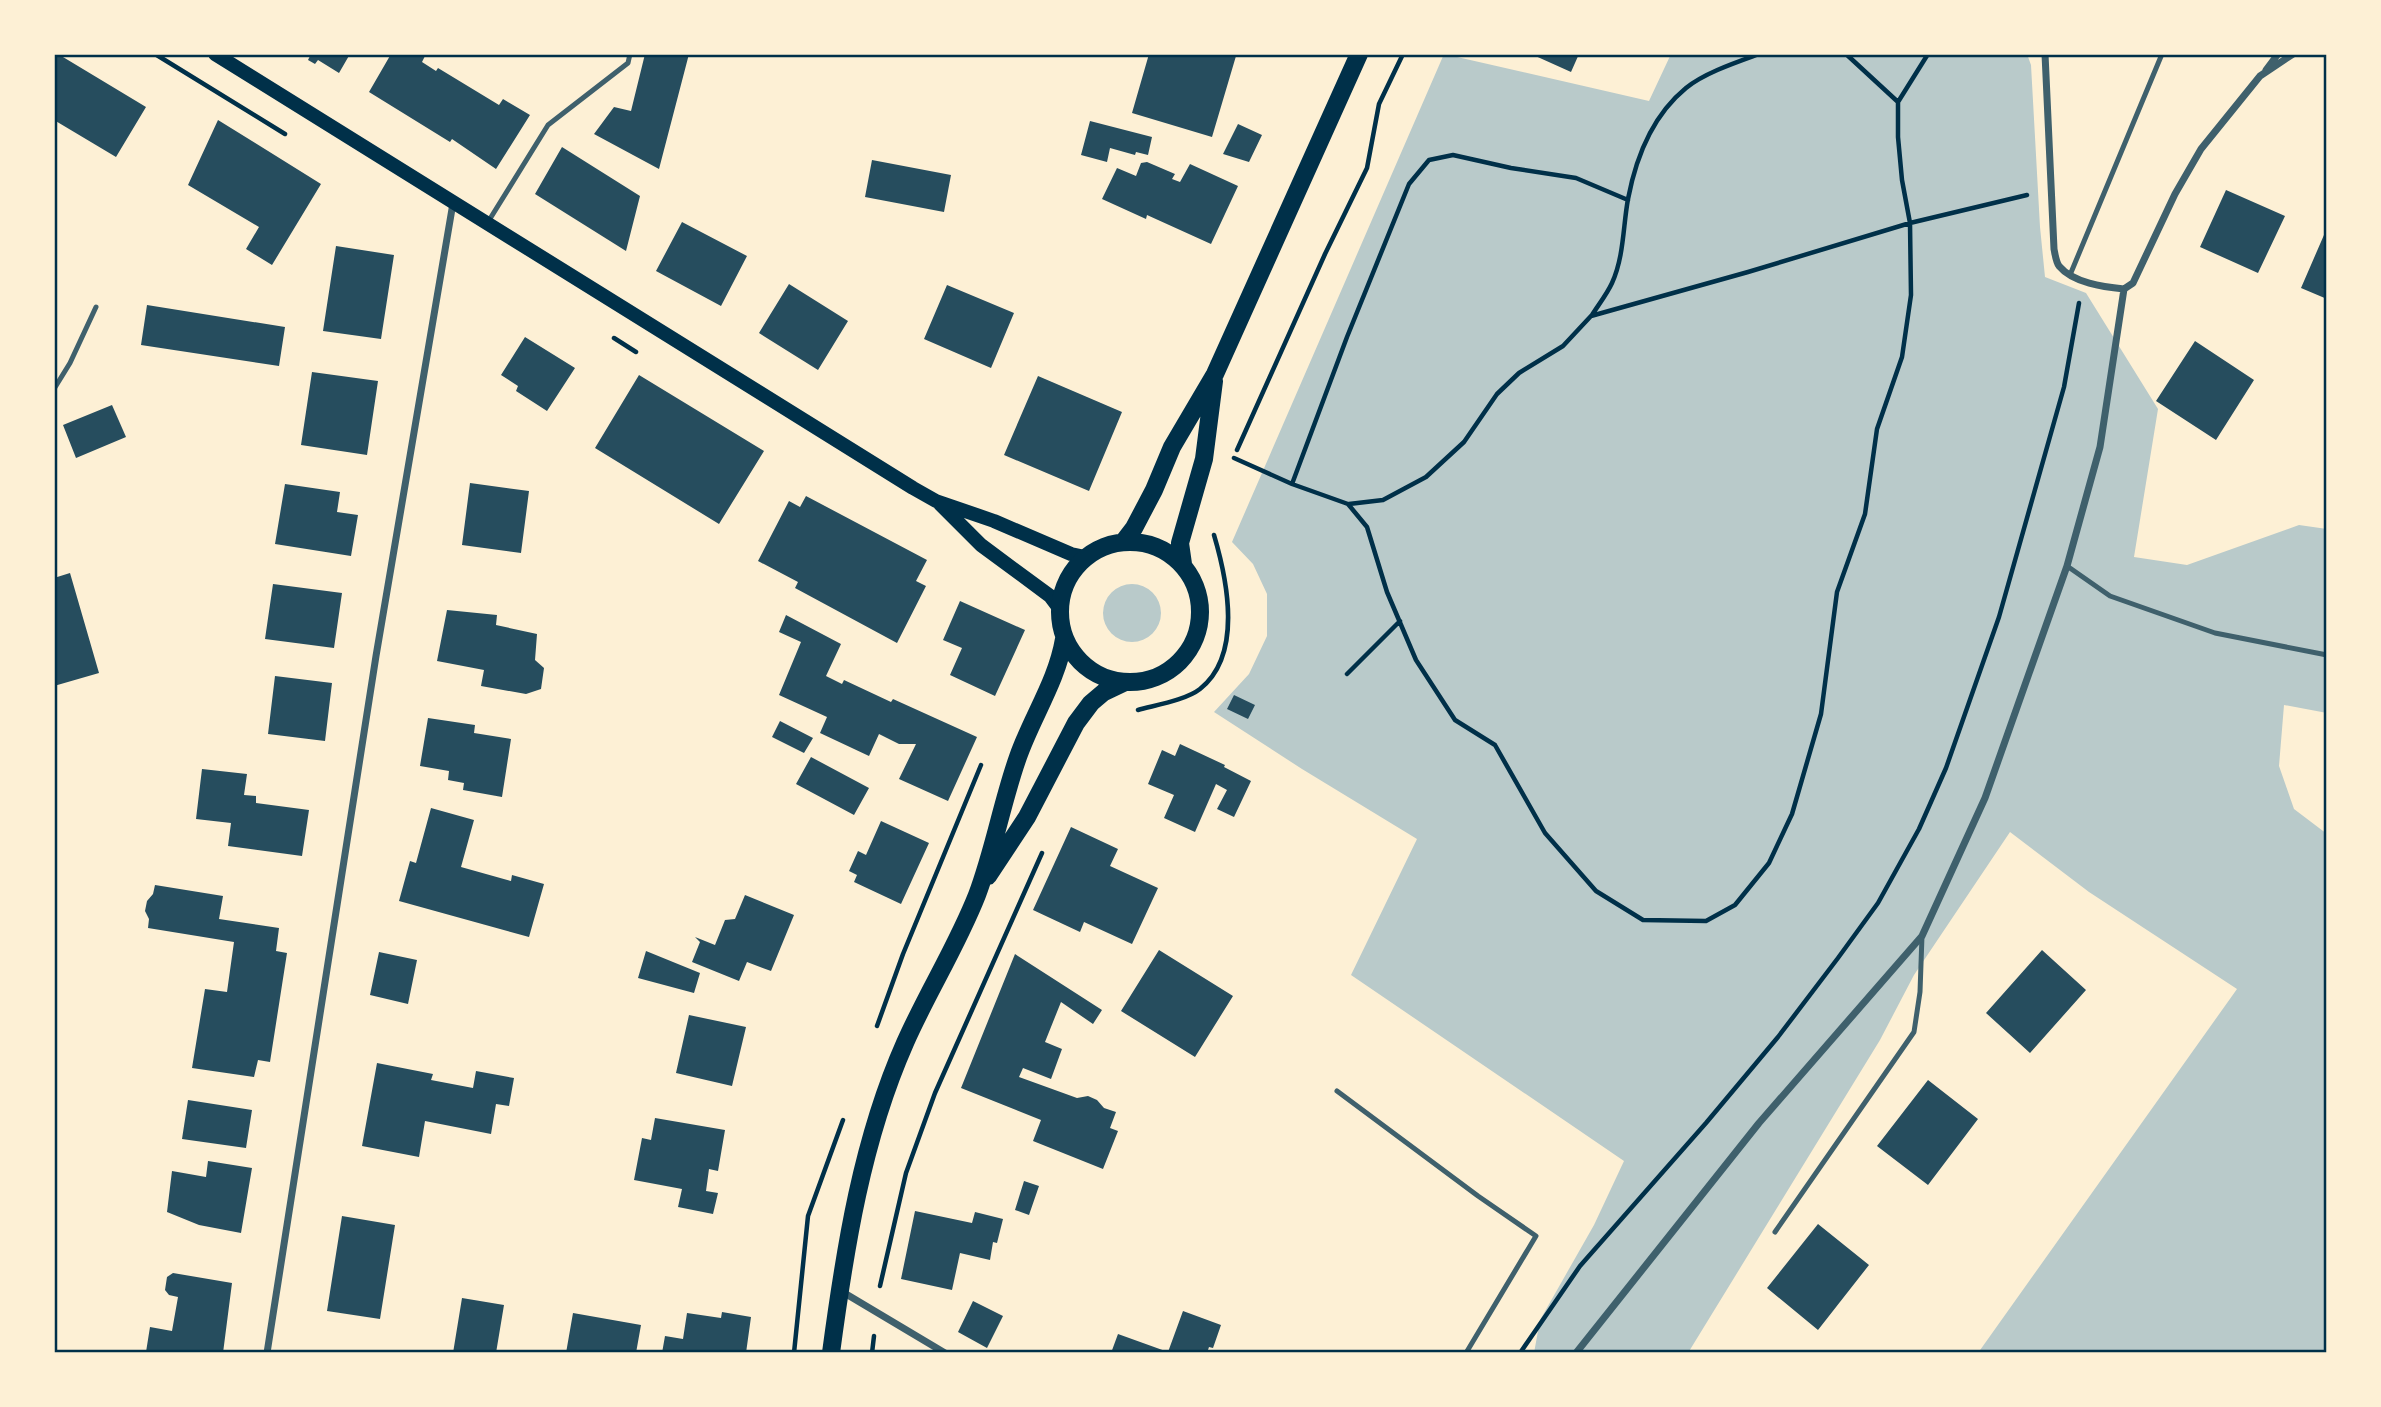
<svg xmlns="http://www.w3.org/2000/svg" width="2381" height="1407" font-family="'Titillium Web',sans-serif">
<rect width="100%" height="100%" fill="#fdf0d5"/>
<path fill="#b9caca" d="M 1444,54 L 1649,101 L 1671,54 L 2027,54 L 2031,65 L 2040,227 L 2045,277 L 2086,293 L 2158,409 L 2134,557 L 2187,565 L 2299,525 L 2327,529 L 2327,713 L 2284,705 L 2279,766 L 2294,809 L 2327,834 L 2327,1353 L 1978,1353 L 2237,989 L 2089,892 L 2010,832 L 1914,975 L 1880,1040 L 1688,1353 L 1534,1353 L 1540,1320 L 1594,1225 L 1624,1161 L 1351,975 L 1417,839 L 1302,769 L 1214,712 L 1249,674 L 1267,636 L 1267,594 L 1253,564 L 1232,542 Z
M1103 613a29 29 0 1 1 58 0a29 29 0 1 1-58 0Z"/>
<path fill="#264d5e" d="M 54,54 L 58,54 L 146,107 L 116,157 L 54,120 Z
M 307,54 L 350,54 L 339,73 L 318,60 L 315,64 L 308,60 L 310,56 Z
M 391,54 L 426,54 L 422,62 L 436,71 L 438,68 L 499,105 L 503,99 L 530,115 L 496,169 L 452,139 L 450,142 L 369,92 Z
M 645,54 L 689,54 L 659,169 L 594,134 L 614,107 L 631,111 Z
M 1149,54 L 1229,54 L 1236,56 L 1212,137 L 1132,113 Z
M 1531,54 L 1579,54 L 1571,72 Z
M 218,120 L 321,184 L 272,265 L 246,249 L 259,227 L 188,185 Z
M 1090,121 L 1152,137 L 1148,155 L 1136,152 L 1135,155 L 1110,148 L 1107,162 L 1081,155 Z
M 1238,124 L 1262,135 L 1249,162 L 1223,154 Z
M 562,147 L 640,196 L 626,251 L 535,194 Z
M 872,160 L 951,175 L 944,212 L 865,197 Z
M 1147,162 L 1175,174 L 1172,179 L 1180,182 L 1190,164 L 1238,186 L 1211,244 L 1147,215 L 1146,219 L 1102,199 L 1117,168 L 1136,176 L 1141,163 Z
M 2226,190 L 2285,216 L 2258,273 L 2200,247 Z
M 682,222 L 747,256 L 721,306 L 656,271 Z
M 2327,228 L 2327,299 L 2301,288 Z
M 336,246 L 394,255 L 381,339 L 323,331 Z
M 789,284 L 848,321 L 818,370 L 759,333 Z
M 947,285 L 1014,313 L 991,368 L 924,339 Z
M 147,305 L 285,327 L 279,366 L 141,345 Z
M 525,337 L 575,368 L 547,411 L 516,391 L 518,386 L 501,375 Z
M 2195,341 L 2254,380 L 2216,440 L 2156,401 Z
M 312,372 L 378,381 L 367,455 L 301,445 Z
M 639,375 L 764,451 L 719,524 L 595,448 Z
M 1038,376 L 1122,412 L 1089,491 L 1004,455 Z
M 112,405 L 126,437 L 76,458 L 63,425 Z
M 470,483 L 529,491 L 521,553 L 462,545 Z
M 285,484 L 340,492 L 337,512 L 358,515 L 351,556 L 275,544 Z
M 806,496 L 927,560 L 916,581 L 926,586 L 897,643 L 795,588 L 798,582 L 758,561 L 789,501 L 800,507 Z
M 70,573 L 99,673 L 54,686 L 54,578 Z
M 273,584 L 342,593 L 334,648 L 265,639 Z
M 960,601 L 1025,630 L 995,696 L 950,675 L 962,648 L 943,640 Z
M 447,610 L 497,615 L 496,625 L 537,634 L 535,660 L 544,668 L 541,689 L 526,694 L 481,686 L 484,670 L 437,661 Z
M 786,615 L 841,644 L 826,676 L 842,684 L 844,680 L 891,702 L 893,699 L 977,737 L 948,801 L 899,779 L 916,744 L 899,744 L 879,734 L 869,756 L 820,733 L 827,717 L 779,695 L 801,642 L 779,632 Z
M 275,676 L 332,683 L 325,741 L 268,734 Z
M 1234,695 L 1255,705 L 1248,719 L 1227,709 Z
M 428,718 L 475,725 L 474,733 L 511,739 L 502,797 L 463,790 L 464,783 L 448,780 L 449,771 L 420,766 Z
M 780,721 L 813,738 L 804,753 L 772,737 Z
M 1180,744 L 1225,765 L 1224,767 L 1251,781 L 1234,817 L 1217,809 L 1227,790 L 1216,784 L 1195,832 L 1164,818 L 1174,795 L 1148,784 L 1162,750 L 1175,756 Z
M 811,757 L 869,788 L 854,815 L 796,784 Z
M 202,769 L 247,774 L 244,795 L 256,796 L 256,803 L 309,810 L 302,856 L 228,846 L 231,823 L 196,819 Z
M 431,808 L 474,820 L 461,867 L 511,881 L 512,875 L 544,884 L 529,937 L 399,901 L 410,861 L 416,863 Z
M 881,821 L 929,843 L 901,904 L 854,882 L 857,875 L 849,871 L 858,851 L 866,855 Z
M 1071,827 L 1118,849 L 1110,866 L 1158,888 L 1132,944 L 1084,922 L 1080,932 L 1033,910 Z
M 155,885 L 223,896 L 219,919 L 279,928 L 276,951 L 287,953 L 270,1062 L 258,1060 L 254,1077 L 192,1068 L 205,989 L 227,992 L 234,942 L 148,928 L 149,919 L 145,911 L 147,901 L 153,894 Z
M 745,895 L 794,915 L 771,971 L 747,962 L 739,981 L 692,962 L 700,942 L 695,937 L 715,945 L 725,920 L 735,919 Z
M 1159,950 L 1233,996 L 1195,1057 L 1121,1011 Z
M 2042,950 L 2086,990 L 2030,1053 L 1986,1013 Z
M 646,951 L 700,973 L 694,993 L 638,978 Z
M 379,952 L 417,960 L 408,1004 L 370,995 Z
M 1015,954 L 1102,1010 L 1093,1024 L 1061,1002 L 1045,1042 L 1062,1049 L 1051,1079 L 1023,1068 L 1019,1077 L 1077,1098 L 1088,1096 L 1097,1100 L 1104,1108 L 1116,1112 L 1110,1128 L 1118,1131 L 1103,1169 L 1033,1141 L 1041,1120 L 961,1088 Z
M 689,1015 L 746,1027 L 732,1086 L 676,1073 Z
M 377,1063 L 433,1074 L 431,1080 L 473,1088 L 476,1071 L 514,1078 L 509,1106 L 496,1104 L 491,1134 L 425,1121 L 419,1157 L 362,1146 Z
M 1928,1080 L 1978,1119 L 1928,1185 L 1877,1146 Z
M 188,1100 L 252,1110 L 246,1148 L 182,1139 Z
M 655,1118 L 725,1130 L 718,1171 L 709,1169 L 706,1191 L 718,1193 L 713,1214 L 678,1207 L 682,1189 L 634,1180 L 642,1138 L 651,1140 Z
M 208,1161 L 252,1168 L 241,1233 L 199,1225 L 167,1212 L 172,1171 L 206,1177 Z
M 1024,1181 L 1039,1186 L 1029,1215 L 1015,1210 Z
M 915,1211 L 972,1223 L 975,1212 L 1003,1219 L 997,1243 L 993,1242 L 990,1260 L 960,1253 L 952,1290 L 901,1279 Z
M 342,1216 L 395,1225 L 380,1319 L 327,1311 Z
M 1818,1224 L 1869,1265 L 1818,1330 L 1767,1288 Z
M 173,1273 L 232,1283 L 223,1353 L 146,1352 L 150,1327 L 172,1331 L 178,1297 L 169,1295 L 165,1290 L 167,1277 Z
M 462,1298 L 504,1305 L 496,1353 L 453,1353 Z
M 973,1301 L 1003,1316 L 987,1348 L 958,1332 Z
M 1183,1311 L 1221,1325 L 1213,1348 L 1209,1347 L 1207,1353 L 1111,1353 L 1118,1334 L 1168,1352 Z
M 722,1312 L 751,1317 L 746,1353 L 662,1353 L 665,1336 L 683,1339 L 687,1313 L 721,1318 Z
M 573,1313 L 641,1325 L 636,1353 L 566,1353 Z"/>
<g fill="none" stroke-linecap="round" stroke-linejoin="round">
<path stroke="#003049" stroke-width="4.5" d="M 155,54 L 285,134
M 1898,102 L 1928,54
M 1592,315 C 1599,304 1607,294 1612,283 C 1624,257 1623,226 1628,199 C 1636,157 1653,115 1686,88 C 1704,73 1737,62 1759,54
M 614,338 L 636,352
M 1237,450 L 1325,254 L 1367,168 L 1379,104 L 1403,54
M 1234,458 L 1292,484 L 1348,504 L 1367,527 L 1387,592 L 1416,660 L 1455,720 L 1495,745 L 1545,833 L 1596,891 L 1643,920 L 1706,921 L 1735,905 L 1769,863 L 1792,814 L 1821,714 L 1837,592 L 1865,514 L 1877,429 L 1902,357 L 1911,295 L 1910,223 L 1902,180 L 1898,137 L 1898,102 L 1846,54
M 1292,484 L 1347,337 L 1409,184 L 1429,160 L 1453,155 L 1511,168 L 1576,178 L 1628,200
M 1349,504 L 1383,500 L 1426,477 L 1464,442 L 1497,394 L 1519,373 L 1563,346 L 1591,316 L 1748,272 L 1910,223 L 2027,195
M 1347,674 L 1400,621
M 1138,710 C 1156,705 1186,700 1200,689 C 1243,655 1227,579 1214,535
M 877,1026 L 903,954 L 981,765
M 880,1286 L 906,1173 L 935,1093 L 1042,853
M 794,1353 L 808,1216 L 843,1120
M 872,1353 L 874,1336
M 1520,1353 L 1580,1266 L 1706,1123 L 1778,1037 L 1838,958 L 1878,903 L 1919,829 L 1946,768 L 1999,617 L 2064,387 L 2079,303"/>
<path stroke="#3f606c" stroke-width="5" d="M 488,222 L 548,125 L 628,63 L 630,54
M 2070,275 L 2162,54
M 54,389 L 70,363 L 96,307
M 2067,566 L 2110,596 L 2215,633 L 2327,655
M 1337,1091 L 1478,1196 L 1536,1236 L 1466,1353
M 1775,1232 L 1914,1032 L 1920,992 L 1922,936"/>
<path stroke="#3f606c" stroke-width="7" d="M 2045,54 L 2054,249 C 2055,254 2056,262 2059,266 C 2073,283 2104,287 2124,289 L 2133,283 L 2175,194 L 2201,149 L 2260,76 L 2293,54
M 2266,70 L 2278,54
M 841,1291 L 945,1353
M 267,1353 L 376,656 L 453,203
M 1576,1353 L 1759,1123 L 1922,936 L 1985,798 L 2067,566 L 2100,447 L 2124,289"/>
<path stroke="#003049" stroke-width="14" d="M 215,54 L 913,488 L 936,501 L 994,521 L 1071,554 L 1085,557
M 940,504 L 981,545 L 1050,596 L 1059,608"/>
<path stroke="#003049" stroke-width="18" d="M 1124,541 L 1134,528 L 1154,490 L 1172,447 L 1215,374 L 1359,54
M1060 612a70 70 0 1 1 140 0a70 70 0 1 1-140 0Z
M 1183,564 L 1180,543 L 1204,459 L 1214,381
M 988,876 L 1027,817 L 1076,723 L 1091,703 L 1104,692 L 1125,682
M 831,1353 C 845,1248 862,1140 905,1043 C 927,993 957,946 977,895 C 994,850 1002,802 1018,757 C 1032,717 1057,681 1064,639"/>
</g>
<rect width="2381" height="1407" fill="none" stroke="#fdf0d5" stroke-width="112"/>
<rect x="56" y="56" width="2269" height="1295" fill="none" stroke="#003049" stroke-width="2.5"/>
</svg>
